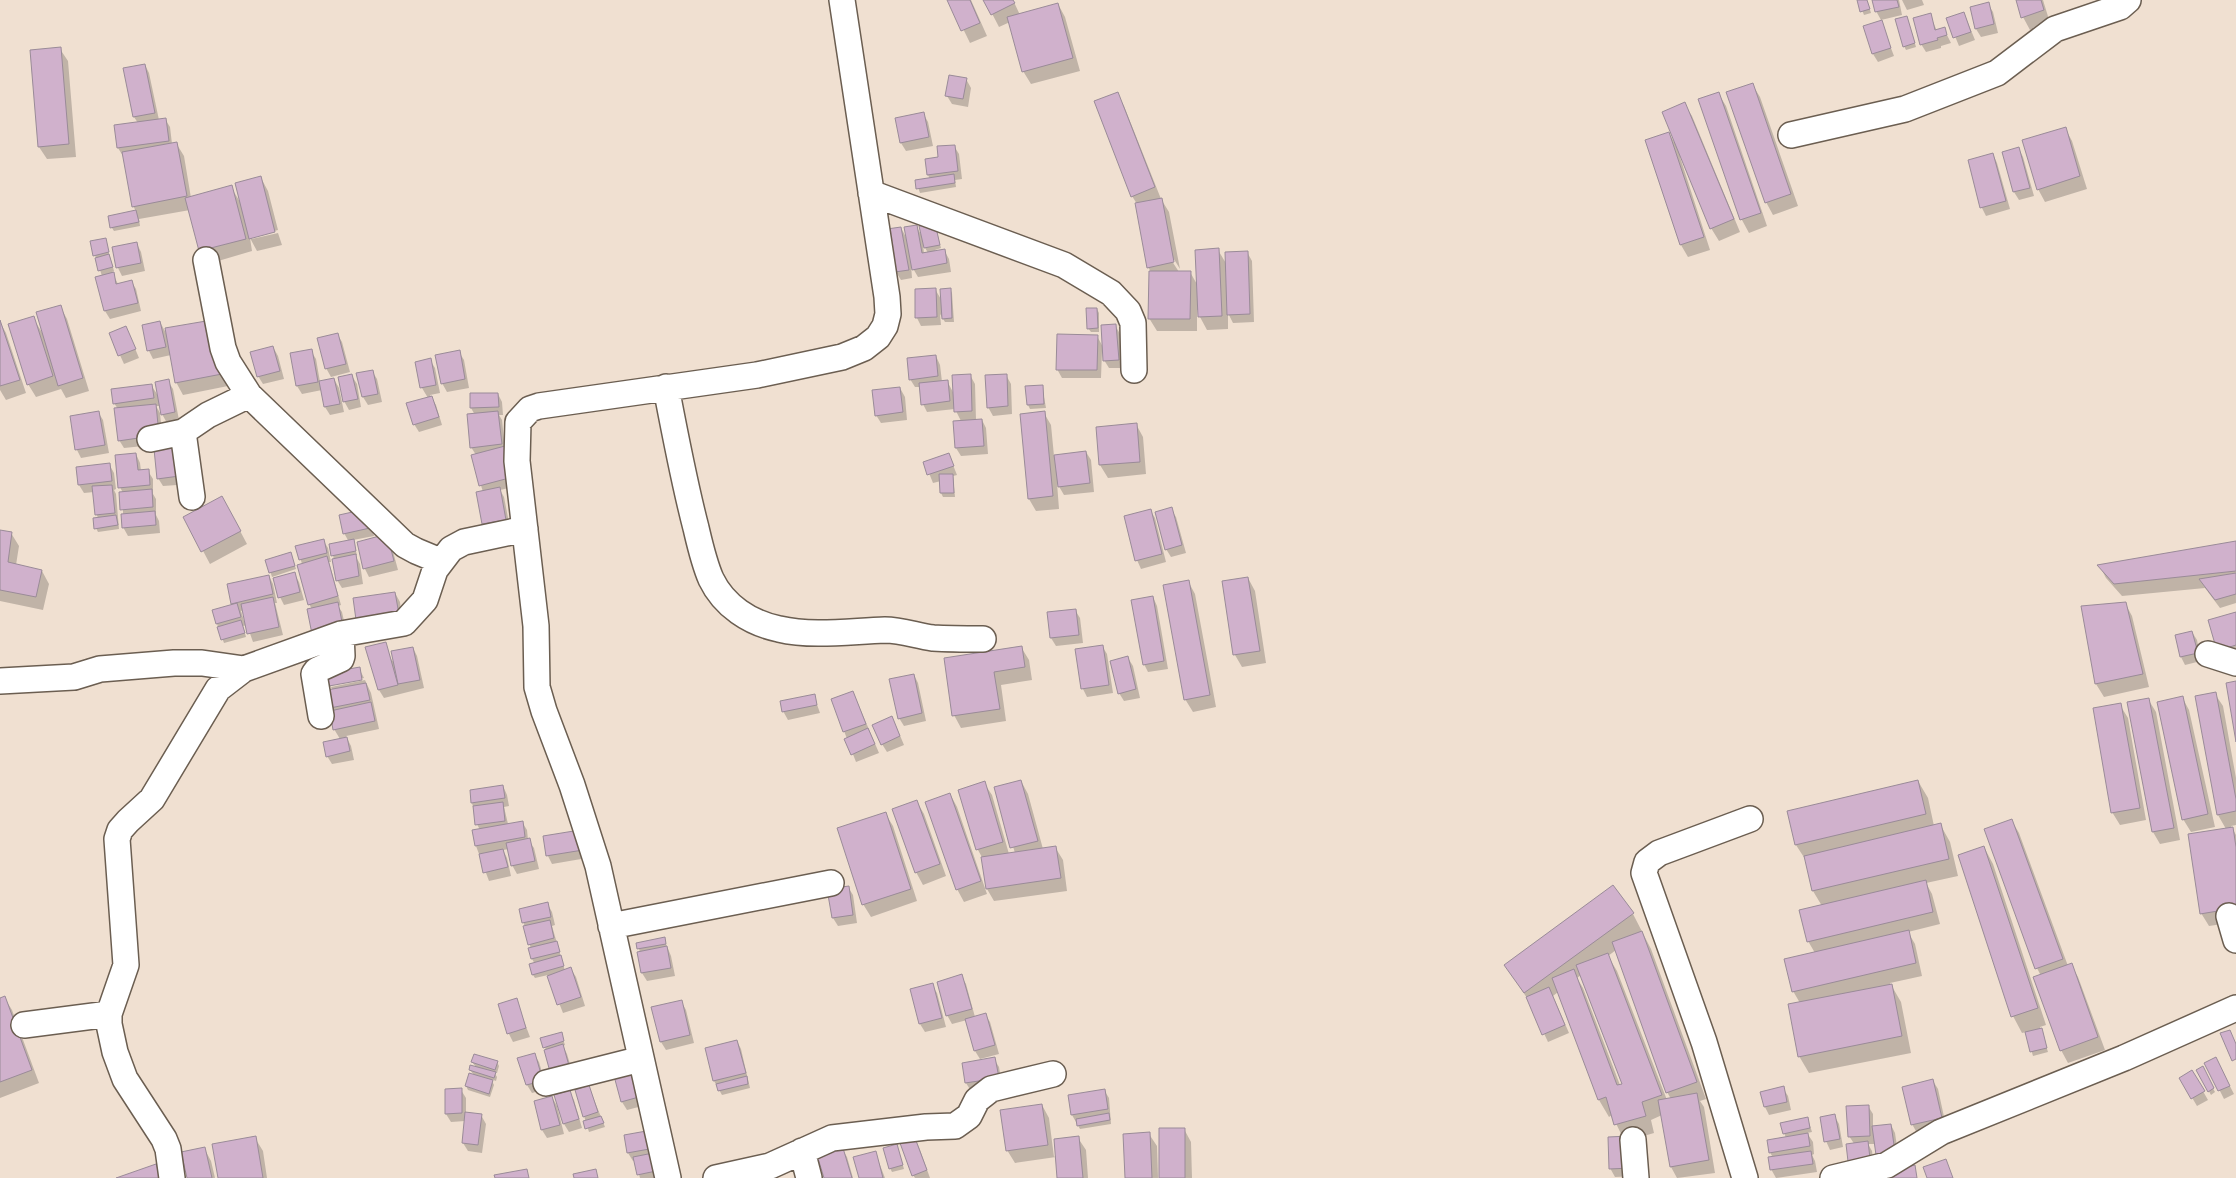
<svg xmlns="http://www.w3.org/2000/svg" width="2236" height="1178" font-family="'Asap Condensed',sans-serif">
<rect width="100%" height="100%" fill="#f0e0d1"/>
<path fill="#0003" fill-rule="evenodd" d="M 949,0 L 971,0 L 987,36 L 970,43 Z
M 985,0 L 1013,0 L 1020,15 L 1058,4 L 1065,17 L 1080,71 L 1031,84 L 1023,71 L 1010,22 L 999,27 Z
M 1858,0 L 1867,0 L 1871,13 L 1864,15 Z
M 1874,0 L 1899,0 L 1902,15 L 1881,20 L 1876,11 Z
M 1902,0 L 1922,0 L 1924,5 L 1907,10 Z
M 2017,0 L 2043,0 L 2050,23 L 2030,30 L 2023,17 Z
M 1988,4 L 1993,12 L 1998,33 L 1981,37 L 1976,29 Z
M 1964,13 L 1975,40 L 1959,46 L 1948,19 Z
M 1930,15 L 1937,31 L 1944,29 L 1951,43 L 1941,46 L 1941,48 L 1926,52 L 1921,44 Z
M 1907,17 L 1916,47 L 1906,50 L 1904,46 Z
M 1881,22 L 1894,56 L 1878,62 L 1873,54 Z
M 60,49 L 68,61 L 76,157 L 47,159 L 39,147 Z
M 145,65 L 149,73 L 159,120 L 165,119 L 170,127 L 172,144 L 176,143 L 184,156 L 191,198 L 231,187 L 240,202 L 261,178 L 268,191 L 278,230 L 252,237 L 252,239 L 278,233 L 282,245 L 257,251 L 250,238 L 252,251 L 208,264 L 190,210 L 139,219 L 140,226 L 114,231 L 112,228 L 136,211 L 133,206 L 123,156 L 118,148 L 138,123 L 134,117 Z
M 966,79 L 971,88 L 968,107 L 952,104 L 947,96 Z
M 1752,84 L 1760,97 L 1798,206 L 1773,215 L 1766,202 Z
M 1718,93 L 1726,106 L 1767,226 L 1749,233 L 1742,220 L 1700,100 Z
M 1117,94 L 1124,106 L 1161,199 L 1169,212 L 1180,269 L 1172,256 L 1170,258 L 1179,272 L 1190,272 L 1198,286 L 1218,250 L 1227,265 L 1247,252 L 1252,261 L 1254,322 L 1233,323 L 1228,313 L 1228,329 L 1207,330 L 1200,317 L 1199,310 L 1197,310 L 1197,331 L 1157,331 L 1149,318 L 1151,272 L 1148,267 L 1137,204 L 1132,196 Z
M 1684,104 L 1692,116 L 1740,232 L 1719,241 L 1711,228 L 1682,157 L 1680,157 L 1710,250 L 1688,257 L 1681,245 L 1647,141 L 1669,133 L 1674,142 L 1675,141 Z
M 923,113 L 928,122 L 933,146 L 906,151 L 901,143 L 897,119 Z
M 2065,128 L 2072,141 L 2087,189 L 2045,202 L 2038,189 Z
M 954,146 L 959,154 L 962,179 L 955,180 L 956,187 L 920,193 L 916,181 L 930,179 L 928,175 L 940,159 Z
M 2019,149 L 2023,157 L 2034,196 L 2019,200 L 2014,192 L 2003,153 Z
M 1993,154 L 1997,163 L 2010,209 L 1986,216 L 1982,208 Z
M 916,226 L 922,236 L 936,228 L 941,248 L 935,250 L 935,252 L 944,250 L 949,259 L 951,272 L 918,277 L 911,265 L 912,278 L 901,280 L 896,272 L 889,230 L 901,228 L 907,239 ZM 923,244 L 928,253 L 924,254 Z
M 105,239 L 114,271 L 112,272 L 118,284 L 131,281 L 136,289 L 141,311 L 110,319 L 105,311 L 96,277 L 102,276 L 95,255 Z
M 137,244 L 141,252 L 145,271 L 122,276 L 118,268 L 114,248 Z
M 935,289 L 942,301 L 950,289 L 952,293 L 954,322 L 945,322 L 940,314 L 941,325 L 921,326 L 917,318 Z
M 60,306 L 67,319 L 89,391 L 66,398 L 61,389 L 36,397 L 28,384 L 33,318 L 43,334 Z
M 1097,309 L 1099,313 L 1099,332 L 1091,332 L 1088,328 Z
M 0,322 L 6,333 L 26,393 L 6,400 L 0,390 Z
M 160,322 L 167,335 L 219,334 L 228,386 L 183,395 L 176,382 L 171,355 L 153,359 L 149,351 L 143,326 Z
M 1115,325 L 1120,334 L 1123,368 L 1109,368 L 1104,360 L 1104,351 L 1102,351 L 1101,378 L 1062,378 L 1057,369 L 1097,336 L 1103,347 Z
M 126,327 L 139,358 L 124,364 L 110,333 Z
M 337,334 L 342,342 L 350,372 L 331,377 L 326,368 Z
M 273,347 L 278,356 L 284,379 L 263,384 L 258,376 Z
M 311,351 L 316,359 L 320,382 L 334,379 L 339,388 L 344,412 L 330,415 L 325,407 L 322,390 L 302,394 L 297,386 Z
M 459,352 L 464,360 L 469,388 L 447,392 L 442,383 Z
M 936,356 L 940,365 L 942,382 L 947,381 L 954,394 L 970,375 L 975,384 L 976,420 L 982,420 L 986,428 L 988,454 L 961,456 L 956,448 L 961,421 L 955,409 L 927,412 L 923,404 L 921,387 L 915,387 L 910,379 Z
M 430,360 L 435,368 L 440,393 L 430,395 L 436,405 L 442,425 L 419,432 L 414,424 L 428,398 L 422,388 L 416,363 Z
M 372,371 L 377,379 L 382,402 L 368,405 L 363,397 L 358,374 Z
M 1006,375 L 1011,384 L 1012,414 L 993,416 L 988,407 Z
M 352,376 L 357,384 L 361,407 L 349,410 L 344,401 Z
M 168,381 L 173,389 L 179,420 L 167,423 L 162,414 L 160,406 L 156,406 L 160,413 L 163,444 L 124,448 L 119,440 L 118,409 L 114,403 L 151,385 L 159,397 Z
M 1042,386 L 1046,408 L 1030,409 L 1028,405 Z
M 900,388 L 905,397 L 907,420 L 881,423 L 876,415 Z
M 471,394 L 498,394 L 502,402 L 503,415 L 499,415 L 502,420 L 505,449 L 517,486 L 500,490 L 504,497 L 510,528 L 488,532 L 483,524 L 477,493 L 483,492 L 472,456 L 476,455 L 471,447 L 475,415 L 471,408 Z
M 98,412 L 103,420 L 109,453 L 81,458 L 77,450 Z
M 1044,413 L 1051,425 L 1054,456 L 1086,452 L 1091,460 L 1094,492 L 1064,495 L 1057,483 L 1059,509 L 1036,511 L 1029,499 Z
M 1136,424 L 1143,437 L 1146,474 L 1108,478 L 1100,465 Z
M 156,450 L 191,484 L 163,486 L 158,478 Z
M 136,454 L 140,463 L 141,471 L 148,471 L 153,479 L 153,494 L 156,499 L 156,515 L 159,521 L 160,533 L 128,536 L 123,527 L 123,493 L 120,487 Z
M 949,455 L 957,475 L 953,476 L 955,497 L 943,497 L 941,493 L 941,481 L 933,483 L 925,463 Z
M 109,464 L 114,473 L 116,489 L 114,490 L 116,494 L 119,529 L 98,532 L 96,528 L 99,519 L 96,514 L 94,492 L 84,493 L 79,485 Z
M 1171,509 L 1176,517 L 1186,553 L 1171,557 L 1166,549 Z
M 229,510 L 247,544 L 210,564 L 185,517 Z
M 1150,510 L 1155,518 L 1166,562 L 1141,569 L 1137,560 Z
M 370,518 L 374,536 L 353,540 L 357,555 L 355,555 L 360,564 L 363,584 L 342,588 L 337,580 L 333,555 L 349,542 L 344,533 Z
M 0,531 L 11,533 L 19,546 L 16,565 L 42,571 L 49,584 L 43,610 L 0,601 Z
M 323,540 L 328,548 L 331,562 L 329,562 L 341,605 L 338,606 L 342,612 L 347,635 L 312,609 L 309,604 L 302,564 L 297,547 Z
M 2236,542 L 2236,603 L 2220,608 L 2205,588 L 2122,596 L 2106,578 L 2099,565 Z
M 358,543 L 391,544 L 398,570 L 369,577 L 365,569 Z
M 291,554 L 296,569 L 272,577 L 267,561 Z
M 294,573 L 299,582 L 304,600 L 284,605 L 280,597 Z
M 269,576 L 273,584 L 277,603 L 275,603 L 283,635 L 253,642 L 247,625 L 243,626 L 246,637 L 224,643 L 217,624 L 233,605 L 229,585 ZM 244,610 L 246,621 L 244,621 L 241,611 Z
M 1248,578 L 1255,591 L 1266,663 L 1242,667 L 1235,655 L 1223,582 Z
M 1188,581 L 1195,594 L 1216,707 L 1193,712 L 1185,699 Z
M 395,593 L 400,602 L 403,629 L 363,634 Z
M 1153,597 L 1157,606 L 1168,669 L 1148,672 L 1144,664 Z
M 2125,603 L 2132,616 L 2149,687 L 2104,697 L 2096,684 L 2083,607 Z
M 1075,610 L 1080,618 L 1083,643 L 1056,646 L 1051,638 Z
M 2236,613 L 2236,665 L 2218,650 Z
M 2192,632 L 2197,640 L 2201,661 L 2185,665 L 2181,657 Z
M 385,643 L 392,661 L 413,648 L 417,656 L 424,688 L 384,698 L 379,690 L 367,648 Z
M 1102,646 L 1107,654 L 1113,693 L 1087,697 L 1083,689 Z
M 1021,647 L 1029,660 L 1032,680 L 1001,685 L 1006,721 L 961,728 L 954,715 L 945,659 Z
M 1128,658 L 1133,666 L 1140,698 L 1124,701 L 1119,693 Z
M 359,668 L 364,678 L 331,684 L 331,687 L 365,680 L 371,693 L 379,729 L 346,736 L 351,746 L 354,760 L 332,764 L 327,756 L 324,743 L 340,739 L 334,729 L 331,712 L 334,711 L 329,691 L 333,691 L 330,685 L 328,674 Z
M 914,675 L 918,683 L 926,721 L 904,726 L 899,718 Z
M 853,692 L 879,753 L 856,762 L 844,731 Z
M 2215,694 L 2223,706 L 2236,778 L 2236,825 L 2231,826 L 2236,835 L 2236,922 L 2209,926 L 2201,913 L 2226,829 L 2218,815 Z
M 814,696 L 820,713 L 788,720 L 783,711 Z
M 2182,697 L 2189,710 L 2215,827 L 2191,832 L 2183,819 Z
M 2148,699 L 2156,712 L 2180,840 L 2160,844 L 2153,832 Z
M 2120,705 L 2128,718 L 2146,820 L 2120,825 L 2112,812 Z
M 896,726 L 904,745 L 887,752 L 882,744 Z
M 1021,781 L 1028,794 L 1043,849 L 1055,847 L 1063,860 L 1067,891 L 994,901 L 987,889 L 983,859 L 978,850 L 960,791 L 984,783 L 992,795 L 1009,854 L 1015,853 L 995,788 Z
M 1918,781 L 1928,798 L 1934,826 L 1940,824 L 1950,842 L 1958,876 L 1926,883 L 1932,894 L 1940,924 L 1908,932 L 1915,944 L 1922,976 L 1890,983 L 1901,1002 L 1911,1053 L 1809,1073 L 1799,1056 L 1800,1003 L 1793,991 L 1815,953 L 1808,941 L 1822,906 L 1813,891 L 1807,862 L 1796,845 L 1788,812 Z
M 503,786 L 507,795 L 509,806 L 504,807 L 508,824 L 522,822 L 527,830 L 528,840 L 534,848 L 539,869 L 517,874 L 512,865 L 509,849 L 503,850 L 507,858 L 511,876 L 489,881 L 476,846 L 480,830 L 477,824 L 472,803 Z
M 950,794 L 957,807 L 987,894 L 964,902 L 957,889 Z
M 917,802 L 924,814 L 946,876 L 923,885 L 916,872 Z
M 885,813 L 893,826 L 917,901 L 871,917 L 863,904 Z
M 2012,821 L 2019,833 L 2068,966 L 2071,965 L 2078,977 L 2105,1050 L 2068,1063 L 2061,1050 L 2041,976 L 2037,968 Z
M 584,840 L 587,858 L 552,864 L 548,856 Z
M 1984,847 L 1993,864 L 2046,1025 L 2040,1027 L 2048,1052 L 2033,1056 L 2026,1032 L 2022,1033 L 2013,1016 Z
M 848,887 L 853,895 L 857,923 L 838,926 L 833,918 L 829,890 Z
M 547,903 L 552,912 L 555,925 L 552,926 L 565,971 L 571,969 L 576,977 L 585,1006 L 563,1013 L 548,975 L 535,978 L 533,975 L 535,964 L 532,959 L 531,949 L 520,910 Z
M 1633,914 L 1651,949 L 1706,1099 L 1700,1101 L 1704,1107 L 1715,1173 L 1677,1178 L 1671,1167 L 1662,1115 L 1651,1120 L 1654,1133 L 1630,1140 L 1635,1176 L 1615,1177 L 1610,1168 L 1623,1138 L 1612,1115 L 1609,1117 L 1599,1100 L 1558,992 L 1553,996 L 1569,1033 L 1548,1042 L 1529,1001 L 1505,965 ZM 1616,950 L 1667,1092 L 1671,1099 L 1667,1100 L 1617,971 L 1608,956 ZM 1581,975 L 1623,1084 L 1620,1085 L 1583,988 L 1577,978 Z
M 664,939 L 671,956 L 675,976 L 647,981 L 642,973 L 638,953 L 640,953 L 638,944 Z
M 961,976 L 966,984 L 975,1017 L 985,1014 L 990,1022 L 999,1054 L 980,1059 L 975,1051 L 967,1020 L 952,1024 L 947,1015 Z
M 932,985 L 937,993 L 946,1027 L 925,1032 L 920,1024 L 912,990 Z
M 4,997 L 12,1010 L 39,1083 L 0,1098 L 0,999 Z
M 516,1000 L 530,1037 L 513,1042 L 509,1034 L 500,1005 Z
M 681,1001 L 686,1010 L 694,1043 L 666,1050 L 661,1042 Z
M 561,1033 L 565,1045 L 563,1046 L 567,1054 L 575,1081 L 544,1047 Z
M 737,1041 L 741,1049 L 750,1088 L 722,1095 L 714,1081 L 706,1049 Z
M 534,1054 L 539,1062 L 547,1089 L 532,1093 L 527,1085 L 519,1059 Z
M 994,1059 L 999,1067 L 1002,1086 L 971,1091 L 966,1083 L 963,1064 Z
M 472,1062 L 497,1062 L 499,1066 L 497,1073 L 494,1072 L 497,1077 L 496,1081 L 491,1079 L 494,1085 L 490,1097 L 468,1090 L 466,1086 L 474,1075 L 470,1070 L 476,1067 Z
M 2206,1063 L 2220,1067 L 2234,1094 L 2224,1099 Z
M 2202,1068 L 2215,1092 L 2211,1095 L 2198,1071 Z
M 639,1071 L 650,1104 L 627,1110 L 622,1102 Z
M 2192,1072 L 2208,1100 L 2197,1106 L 2181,1079 Z
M 1933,1081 L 1938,1089 L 1946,1126 L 1917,1133 L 1912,1124 Z
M 589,1087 L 605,1127 L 589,1132 L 584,1116 Z
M 1783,1088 L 1788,1096 L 1791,1110 L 1769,1115 L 1765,1107 L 1761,1093 Z
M 461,1090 L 466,1098 L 466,1114 L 481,1115 L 486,1124 L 482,1153 L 468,1151 L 463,1143 L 465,1121 L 451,1122 L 446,1114 Z
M 1104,1090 L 1109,1098 L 1111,1124 L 1080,1129 L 1072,1115 Z
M 569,1092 L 574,1100 L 582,1128 L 569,1132 L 564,1124 L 556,1096 Z
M 552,1097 L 557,1106 L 564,1134 L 547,1138 L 542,1130 L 535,1102 Z
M 1042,1105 L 1049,1118 L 1054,1157 L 1078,1138 L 1086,1150 L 1088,1178 L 1058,1178 L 1056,1157 L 1015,1163 L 1007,1150 Z
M 1868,1106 L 1873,1114 L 1873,1127 L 1891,1125 L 1895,1133 L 1899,1160 L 1876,1144 L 1868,1144 L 1872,1151 L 1875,1175 L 1849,1136 Z
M 1834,1115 L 1839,1124 L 1843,1147 L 1830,1150 L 1826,1141 Z
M 1808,1119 L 1812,1132 L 1807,1133 L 1813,1142 L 1814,1154 L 1812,1155 L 1815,1161 L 1817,1172 L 1776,1178 L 1771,1169 L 1773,1158 L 1770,1152 L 1786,1138 L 1781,1124 Z
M 1184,1129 L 1191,1142 L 1192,1178 L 1161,1178 Z
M 652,1132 L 665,1178 L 640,1178 L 635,1160 L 633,1161 L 628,1153 Z
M 1149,1134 L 1157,1146 L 1158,1178 L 1126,1178 Z
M 255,1138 L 263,1151 L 267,1178 L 220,1178 Z
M 915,1139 L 919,1147 L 930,1178 L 915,1178 L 913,1175 Z
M 897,1145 L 904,1169 L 892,1172 L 890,1168 Z
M 204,1148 L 211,1161 L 215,1178 L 189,1178 Z
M 842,1149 L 847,1157 L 853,1178 L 825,1178 Z
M 875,1152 L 885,1178 L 860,1178 Z"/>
<path fill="#d0b1cc" stroke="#9a8b98" d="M 947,0 L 970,0 L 980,23 L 961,31 Z
M 983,0 L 1013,0 L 1015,3 L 991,15 Z
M 1857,0 L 1867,0 L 1870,9 L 1860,12 Z
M 1872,0 L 1897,0 L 1899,7 L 1875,12 Z
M 2016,0 L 2041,0 L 2044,10 L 2021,18 Z
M 1989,2 L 1994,24 L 1975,29 L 1970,7 Z
M 1058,3 L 1073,58 L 1022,72 L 1007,17 Z
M 1964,12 L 1971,32 L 1953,38 L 1946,18 Z
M 1931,13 L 1935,30 L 1945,27 L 1947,35 L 1937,38 L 1938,40 L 1920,45 L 1913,18 Z
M 1907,16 L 1915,43 L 1903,47 L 1895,19 Z
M 1882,20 L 1891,48 L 1872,54 L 1863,26 Z
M 61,47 L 69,144 L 38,147 L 30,50 Z
M 145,64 L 155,113 L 133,117 L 123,68 Z
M 949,75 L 967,78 L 963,99 L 945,96 Z
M 1753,83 L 1791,194 L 1765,203 L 1726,92 Z
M 1118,92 L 1155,187 L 1131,197 L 1094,101 Z
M 1719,92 L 1761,213 L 1740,220 L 1698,99 Z
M 1685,102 L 1734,219 L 1710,229 L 1662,112 Z
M 924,112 L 929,137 L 900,143 L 895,118 Z
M 166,118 L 169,141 L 117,148 L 114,125 Z
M 2066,127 L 2080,176 L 2037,190 L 2022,140 Z
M 1669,132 L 1704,237 L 1680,245 L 1645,140 Z
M 177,142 L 187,196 L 132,207 L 122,152 Z
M 955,145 L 958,171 L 927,175 L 925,159 L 938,157 L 937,146 Z
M 2019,147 L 2030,188 L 2013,192 L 2002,152 Z
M 1993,153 L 2006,201 L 1980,208 L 1968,160 Z
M 954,174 L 955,183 L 916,189 L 915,180 Z
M 261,176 L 275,232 L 249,239 L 235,183 Z
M 232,185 L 246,239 L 199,251 L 185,198 Z
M 1162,198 L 1174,262 L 1147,268 L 1135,203 Z
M 136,210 L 139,222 L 110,228 L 108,216 Z
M 935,223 L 940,245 L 924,248 L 919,226 Z
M 917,225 L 922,253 L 945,249 L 947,263 L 912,270 L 904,227 Z
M 901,227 L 909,270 L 895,272 L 887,229 Z
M 106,238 L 109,252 L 93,256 L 90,241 Z
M 137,242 L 141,263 L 116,268 L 112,247 Z
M 1219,248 L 1222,316 L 1198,317 L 1195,250 Z
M 1248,251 L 1250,314 L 1227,315 L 1225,252 Z
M 109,254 L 113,267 L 98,271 L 95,258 Z
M 1149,271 L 1191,271 L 1190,319 L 1148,319 Z
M 114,272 L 116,284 L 132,280 L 138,303 L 104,311 L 95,277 Z
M 936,288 L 937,317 L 915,318 L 915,289 Z
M 951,288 L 952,318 L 942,319 L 940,289 Z
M 61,305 L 83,378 L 58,386 L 36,312 Z
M 1086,308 L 1097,308 L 1098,328 L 1087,329 Z
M 34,316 L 53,376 L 27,385 L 8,324 Z
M 0,320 L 20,380 L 0,386 Z
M 212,320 L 222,374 L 175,383 L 165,328 Z
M 160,321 L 166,347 L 147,351 L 142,325 Z
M 1116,324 L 1119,360 L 1103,361 L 1101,325 Z
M 126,326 L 136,349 L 118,356 L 109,333 Z
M 338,333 L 346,364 L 325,369 L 317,338 Z
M 1057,334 L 1098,335 L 1097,370 L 1056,370 Z
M 273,346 L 280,371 L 257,377 L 250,352 Z
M 312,349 L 318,382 L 296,386 L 290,353 Z
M 460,350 L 465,379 L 441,384 L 435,355 Z
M 936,355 L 938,376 L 909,380 L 907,358 Z
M 431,358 L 436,385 L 420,388 L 415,362 Z
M 373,370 L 378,394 L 362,397 L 356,373 Z
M 352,374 L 358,399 L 343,402 L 338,377 Z
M 971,374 L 972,411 L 954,412 L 952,375 Z
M 1007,374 L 1008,406 L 987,408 L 985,375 Z
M 334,378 L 340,404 L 324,407 L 319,381 Z
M 169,379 L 175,412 L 161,415 L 155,382 Z
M 948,380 L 950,401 L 921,405 L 919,383 Z
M 152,384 L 154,398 L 113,404 L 111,389 Z
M 1043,385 L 1044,404 L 1027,405 L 1025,386 Z
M 900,387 L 903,412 L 875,416 L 872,390 Z
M 470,393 L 498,393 L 499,407 L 470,408 Z
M 432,396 L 439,417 L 413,425 L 406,403 Z
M 156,404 L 159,435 L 118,441 L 114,408 Z
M 99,411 L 105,445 L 75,450 L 70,416 Z
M 498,411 L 502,444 L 470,448 L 467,414 Z
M 1045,411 L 1053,496 L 1028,499 L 1020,414 Z
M 982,419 L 984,446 L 955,448 L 953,421 Z
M 1137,423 L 1140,462 L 1099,465 L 1096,427 Z
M 184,446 L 187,475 L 157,479 L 154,449 Z
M 505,446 L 513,477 L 479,486 L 471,455 Z
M 1086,451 L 1090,483 L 1058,487 L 1054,455 Z
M 136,453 L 138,470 L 149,469 L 150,485 L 118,488 L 115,455 Z
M 949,453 L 954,466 L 927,475 L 923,462 Z
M 110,463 L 112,481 L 78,485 L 76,467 Z
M 939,474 L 953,474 L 954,493 L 940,493 Z
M 112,485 L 115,513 L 95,515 L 92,486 Z
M 500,487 L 506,520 L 482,524 L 476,492 Z
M 152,489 L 153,507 L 120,510 L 119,492 Z
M 222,496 L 241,531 L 201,552 L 183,517 Z
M 1172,507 L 1182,545 L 1165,550 L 1155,512 Z
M 366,509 L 370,528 L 343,534 L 339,515 Z
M 1151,509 L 1162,554 L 1135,561 L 1124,516 Z
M 155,511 L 156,525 L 122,528 L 121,514 Z
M 116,515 L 118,525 L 94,529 L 93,518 Z
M 0,530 L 12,532 L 8,562 L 42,570 L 36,597 L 0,590 Z
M 387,534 L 394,561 L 363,569 L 357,542 Z
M 324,539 L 327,553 L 299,560 L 295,546 Z
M 354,539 L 356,551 L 331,556 L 329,544 Z
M 2236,541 L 2236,571 L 2114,584 L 2097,565 Z
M 291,552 L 295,566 L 269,573 L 265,560 Z
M 356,554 L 359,576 L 336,581 L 332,559 Z
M 327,556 L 338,596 L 308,605 L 297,565 Z
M 295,572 L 300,592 L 278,598 L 273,578 Z
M 2236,573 L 2236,594 L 2215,600 L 2199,579 Z
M 269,575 L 273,594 L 231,604 L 227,584 Z
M 1248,577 L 1260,651 L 1233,655 L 1222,581 Z
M 1189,580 L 1210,695 L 1184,700 L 1163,585 Z
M 395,592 L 400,620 L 357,627 L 353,598 Z
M 1153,596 L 1164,661 L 1143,665 L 1131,600 Z
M 273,597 L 279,627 L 247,634 L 241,604 Z
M 338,602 L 343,627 L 312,634 L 307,609 Z
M 2126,602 L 2143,674 L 2095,684 L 2081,606 Z
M 237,603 L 241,617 L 216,624 L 212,610 Z
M 1076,609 L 1079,635 L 1050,638 L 1047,612 Z
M 2236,612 L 2236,645 L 2217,651 L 2208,620 Z
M 241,620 L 245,633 L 221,640 L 217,627 Z
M 2192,631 L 2198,653 L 2180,657 L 2175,635 Z
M 386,642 L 398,685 L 378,690 L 365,647 Z
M 1103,645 L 1109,685 L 1081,689 L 1075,649 Z
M 1022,646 L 1025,667 L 994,672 L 1000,709 L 952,716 L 944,658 Z
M 413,647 L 420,680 L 398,684 L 391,651 Z
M 1128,656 L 1136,689 L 1118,694 L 1110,661 Z
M 360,667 L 362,680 L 329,686 L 326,673 Z
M 914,674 L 922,713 L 898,719 L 889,679 Z
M 2236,681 L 2236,742 L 2226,683 Z
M 366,683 L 370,700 L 330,708 L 327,690 Z
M 853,691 L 866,724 L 843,732 L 831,699 Z
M 2216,692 L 2236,799 L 2236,811 L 2217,815 L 2195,696 Z
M 815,694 L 817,705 L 782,712 L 780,701 Z
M 2183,696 L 2208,814 L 2182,820 L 2157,702 Z
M 2149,698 L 2174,828 L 2152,832 L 2127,702 Z
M 371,702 L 375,721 L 333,730 L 330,711 Z
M 2121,703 L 2140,808 L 2111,813 L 2093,708 Z
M 892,716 L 900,736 L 881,745 L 872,725 Z
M 868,728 L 875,744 L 851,755 L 844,739 Z
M 347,737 L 350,751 L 326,757 L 323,742 Z
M 1021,780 L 1038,841 L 1010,848 L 994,787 Z
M 1918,780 L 1926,814 L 1795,845 L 1787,811 Z
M 985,781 L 1003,842 L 976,850 L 958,790 Z
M 503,785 L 505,798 L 471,803 L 470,790 Z
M 950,793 L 981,881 L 956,890 L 925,802 Z
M 917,800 L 940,864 L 915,873 L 892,809 Z
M 503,802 L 505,821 L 475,825 L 473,806 Z
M 886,812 L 911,889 L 862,905 L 837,828 Z
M 2012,819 L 2063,959 L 2035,969 L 1984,829 Z
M 523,821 L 525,837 L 475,846 L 472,830 Z
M 1941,823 L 1949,859 L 1812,891 L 1804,856 Z
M 2233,827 L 2236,847 L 2236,908 L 2200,914 L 2188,834 Z
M 580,830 L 583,850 L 546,856 L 543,836 Z
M 530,838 L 535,861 L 511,866 L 506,843 Z
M 1056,846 L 1061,878 L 986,889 L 981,857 Z
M 1984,846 L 2038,1008 L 2011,1017 L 1958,855 Z
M 503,849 L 508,867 L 483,873 L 479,854 Z
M 1926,880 L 1933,912 L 1807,942 L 1799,910 Z
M 1613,885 L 1634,913 L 1524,993 L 1504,965 Z
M 849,886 L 853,915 L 832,918 L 827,889 Z
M 548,902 L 551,917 L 522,923 L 519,909 Z
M 550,920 L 554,938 L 528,945 L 523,926 Z
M 1909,930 L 1916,963 L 1792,992 L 1784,959 Z
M 1642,931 L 1697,1082 L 1666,1093 L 1612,942 Z
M 665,937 L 666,944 L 637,949 L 636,943 Z
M 557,941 L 560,952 L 531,959 L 528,948 Z
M 667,946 L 671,968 L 641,973 L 637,952 Z
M 1608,953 L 1662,1095 L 1642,1102 L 1646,1116 L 1614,1125 L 1606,1097 L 1598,1100 L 1552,978 L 1574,969 L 1617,1085 L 1622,1084 L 1576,965 Z
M 561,955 L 564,966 L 532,975 L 529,964 Z
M 2072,963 L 2098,1037 L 2060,1051 L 2033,977 Z
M 571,967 L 581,997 L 557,1005 L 547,976 Z
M 962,974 L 972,1009 L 946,1016 L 937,982 Z
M 933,983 L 942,1018 L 919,1024 L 910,989 Z
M 1892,984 L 1902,1036 L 1798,1057 L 1788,1004 Z
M 1549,987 L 1565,1025 L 1542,1035 L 1526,997 Z
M 5,996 L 32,1070 L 0,1082 L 0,998 Z
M 517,998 L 526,1028 L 507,1034 L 498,1004 Z
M 682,1000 L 690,1035 L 660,1042 L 651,1007 Z
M 986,1013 L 995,1045 L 974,1051 L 965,1019 Z
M 2042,1028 L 2047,1048 L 2030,1052 L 2025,1032 Z
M 2230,1030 L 2236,1044 L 2236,1059 L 2232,1061 L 2220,1033 Z
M 562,1032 L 564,1041 L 543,1048 L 540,1038 Z
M 737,1040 L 746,1073 L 713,1081 L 705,1048 Z
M 563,1044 L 571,1073 L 552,1079 L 544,1050 Z
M 535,1053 L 543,1081 L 526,1085 L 517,1058 Z
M 474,1054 L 498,1061 L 495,1070 L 471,1062 Z
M 995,1057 L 999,1078 L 965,1083 L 962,1063 Z
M 2216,1057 L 2230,1086 L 2218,1091 L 2204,1063 Z
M 470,1065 L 496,1072 L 494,1078 L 469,1070 Z
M 2203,1066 L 2214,1088 L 2208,1092 L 2196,1070 Z
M 639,1070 L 646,1095 L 621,1102 L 614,1076 Z
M 2192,1070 L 2205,1091 L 2191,1099 L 2179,1078 Z
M 469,1073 L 493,1080 L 489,1094 L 465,1086 Z
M 747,1076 L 748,1084 L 718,1091 L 716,1084 Z
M 1933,1079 L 1942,1118 L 1911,1125 L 1902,1087 Z
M 589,1085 L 598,1112 L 583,1117 L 575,1090 Z
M 1784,1086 L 1787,1102 L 1764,1107 L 1760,1092 Z
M 462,1088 L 462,1113 L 445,1114 L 445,1089 Z
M 1105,1089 L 1108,1109 L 1071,1115 L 1068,1095 Z
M 570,1090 L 579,1119 L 563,1124 L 554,1095 Z
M 1697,1093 L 1709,1160 L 1670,1167 L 1658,1100 Z
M 552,1096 L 560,1125 L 541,1130 L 534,1101 Z
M 1042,1104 L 1048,1145 L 1006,1151 L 1000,1110 Z
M 1869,1105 L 1870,1136 L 1848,1137 L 1846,1106 Z
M 465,1112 L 482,1114 L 478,1145 L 462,1143 Z
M 1109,1113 L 1110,1120 L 1077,1126 L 1076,1119 Z
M 1835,1114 L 1840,1139 L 1824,1142 L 1820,1117 Z
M 601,1116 L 604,1123 L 585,1129 L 583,1121 Z
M 1808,1117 L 1810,1128 L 1783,1134 L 1780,1123 Z
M 1891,1124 L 1895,1152 L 1876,1155 L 1872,1126 Z
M 1159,1128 L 1185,1128 L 1185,1178 L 1159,1178 Z
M 652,1130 L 655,1148 L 627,1153 L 624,1135 Z
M 1150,1132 L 1152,1178 L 1125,1178 L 1123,1134 Z
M 1808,1133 L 1810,1146 L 1769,1153 L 1767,1140 Z
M 256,1136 L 263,1178 L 218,1178 L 212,1144 Z
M 1079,1136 L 1083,1178 L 1057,1178 L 1054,1139 Z
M 1629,1136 L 1631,1168 L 1609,1169 L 1608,1137 Z
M 915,1138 L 927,1170 L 912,1176 L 900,1143 Z
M 1868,1141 L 1871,1167 L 1849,1170 L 1846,1144 Z
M 897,1144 L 903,1165 L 889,1169 L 883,1148 Z
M 205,1147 L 212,1178 L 187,1178 L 181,1152 Z
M 843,1148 L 852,1178 L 824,1178 L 817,1155 Z
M 876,1151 L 883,1178 L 859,1178 L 853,1157 Z
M 1811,1151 L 1813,1164 L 1770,1170 L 1768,1157 Z
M 658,1152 L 661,1170 L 637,1175 L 633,1157 Z
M 1946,1159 L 1953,1178 L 1927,1178 L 1923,1167 Z
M 156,1164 L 161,1178 L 116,1178 Z
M 1915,1165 L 1917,1178 L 1888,1178 L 1887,1172 Z
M 527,1169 L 529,1178 L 495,1178 L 494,1175 Z
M 596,1169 L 598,1178 L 574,1178 L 573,1174 Z"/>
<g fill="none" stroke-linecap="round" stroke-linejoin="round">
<defs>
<path id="minor" d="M 1791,135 L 1905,109 L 1997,73 L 2055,29 L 2120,7 L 2128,0
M 871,193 L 1064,265 L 1111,293 L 1128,311 L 1133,323 L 1134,370
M 206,260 L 223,348 L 228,362 L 249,395 L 405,545 L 416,551 L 440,561
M 666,387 C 675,434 684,482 696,528 C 700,545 704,563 711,579 C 724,606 750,623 779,629 C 813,637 851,631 885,630 C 902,630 917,636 933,638 C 950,639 967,639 983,639
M 183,432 L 192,497
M 150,439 L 183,432 L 208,415 L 249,395
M 2208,654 L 2236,663
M 0,681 L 74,677 L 100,669 L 174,663 L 202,663 L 244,669
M 321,716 L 314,674 L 317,670 L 341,659 L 342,656 L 341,634
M 2229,916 L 2236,940
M 611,926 L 831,883
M 24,1025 L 109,1014
M 546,1083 L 641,1059
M 1633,1140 L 1636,1178
M 802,1151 L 809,1178
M 172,1178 L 168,1149 L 164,1139 L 125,1079 L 115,1052 L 109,1024 L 109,1014 L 126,965 L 117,839 L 120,830 L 128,821 L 152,799 L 218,689 L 244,669 L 341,634 L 404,623 L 425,600 L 435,570 L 451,549 L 464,542 L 525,529
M 668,1178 L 598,866 L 572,785 L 544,711 L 537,687 L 536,626 L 517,461 L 518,422 L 530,409 L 539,406 L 757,375 L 842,357 L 864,348 L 878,337 L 885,326 L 888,314 L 887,297 L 842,0
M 716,1178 L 770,1166 L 832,1138 L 926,1127 L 955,1126 L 969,1116 L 977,1100 L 991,1089 L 1053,1074
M 1745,1178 L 1704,1042 L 1644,873 L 1647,862 L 1659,853 L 1750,819
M 1833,1178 L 1887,1165 L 1941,1132 L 2124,1058 L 2236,1008"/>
</defs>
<use href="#minor" stroke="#6b5e51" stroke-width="28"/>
<use href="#minor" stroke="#fff" stroke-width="25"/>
</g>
</svg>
